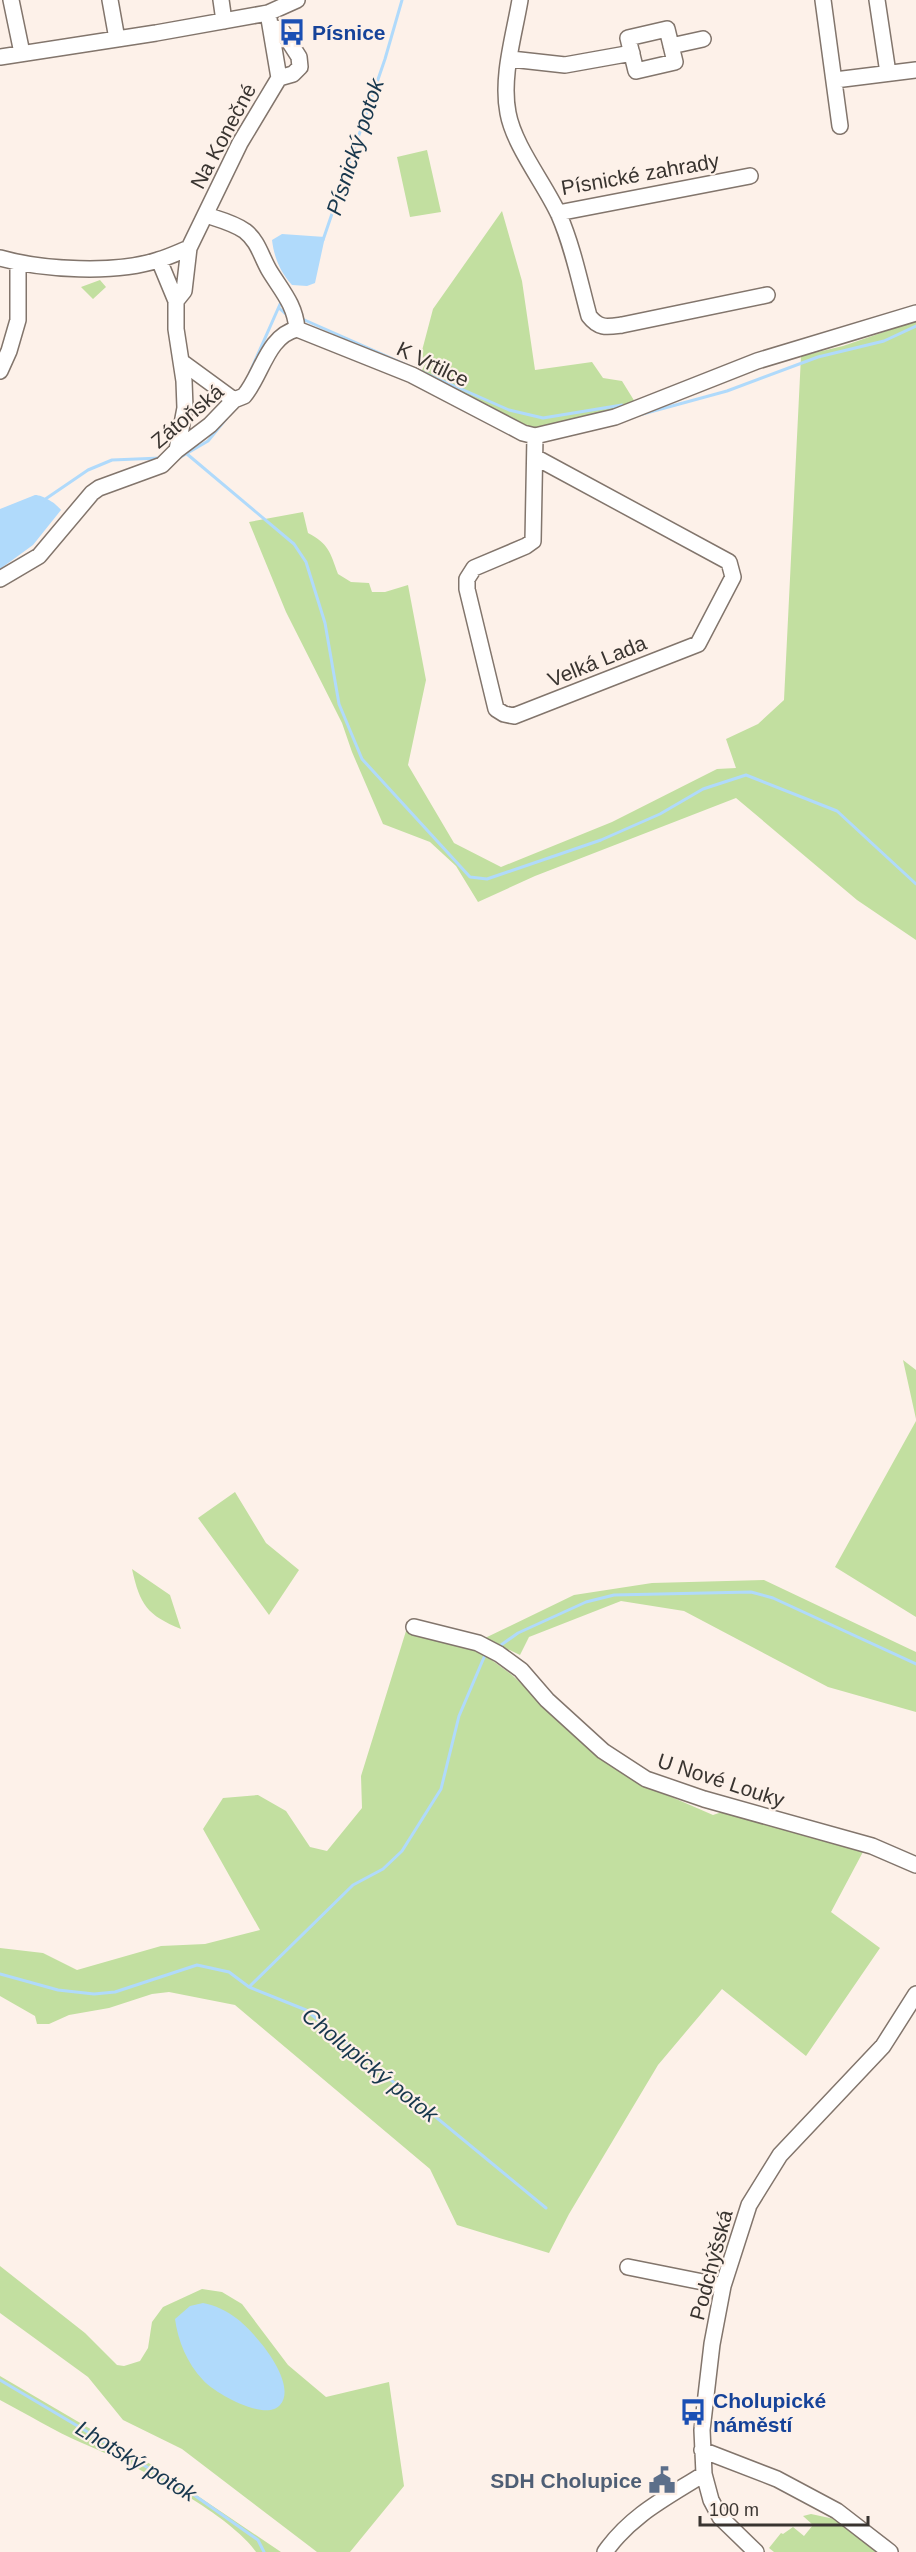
<svg xmlns="http://www.w3.org/2000/svg" width="916" height="2552" font-family="Arial,sans-serif">
<rect width="100%" height="100%" fill="#fdf1e9"/>
<path fill="#c2dfa0" d="M 427,150 L 441,212 L 410,217 L 397,157 Z
M 502,211 L 522,281 L 535,370 L 592,362 L 603,378 L 622,381 L 635,402 L 618,413 L 532,431 L 420,374 L 427,360 L 419,362 L 433,309 Z
M 100,280 L 106,287 L 93,299 L 81,287 Z
M 916,321 L 916,940 L 857,900 L 736,798 L 535,876 L 478,902 L 456,866 L 430,842 L 383,824 L 352,752 L 342,723 L 286,612 L 249,522 L 303,512 L 308,533 C 329,544 330,552 338,574 L 351,582 L 369,583 L 372,592 L 385,592 L 408,585 L 426,680 L 408,765 L 454,843 L 501,867 L 612,822 L 717,769 L 736,768 L 726,739 L 758,724 L 784,700 L 801,356 L 843,346 Z
M 903,1360 L 916,1370 L 916,1419 Z
M 916,1421 L 916,1617 L 835,1567 Z
M 235,1492 L 266,1543 L 299,1570 L 269,1615 L 198,1518 Z
M 132,1569 L 170,1595 L 181,1629 C 147,1615 140,1605 132,1569 Z
M 764,1580 L 916,1652 L 916,1712 L 828,1687 L 684,1611 L 621,1601 L 529,1637 L 520,1655 L 485,1638 L 574,1595 L 652,1583 Z
M 406,1631 L 478,1650 L 512,1675 L 609,1765 L 660,1792 L 713,1815 L 725,1811 L 864,1850 L 831,1912 L 880,1948 L 806,2056 L 722,1989 L 658,2065 L 569,2214 L 549,2253 L 457,2225 L 430,2169 L 235,2005 L 169,1992 L 152,1994 L 109,2008 L 69,2015 L 49,2024 L 37,2024 L 35,2016 L 0,1996 L 0,1948 L 43,1953 L 77,1970 L 161,1946 L 205,1944 L 260,1930 L 203,1829 L 223,1798 L 258,1795 L 286,1811 L 310,1847 L 327,1851 L 362,1808 L 361,1776 Z
M 0,2266 L 85,2333 L 117,2365 L 124,2366 L 140,2361 L 148,2348 L 152,2322 L 163,2307 L 202,2289 L 222,2292 L 242,2304 L 288,2365 L 326,2397 L 389,2382 L 404,2486 L 350,2552 L 317,2552 L 182,2449 L 123,2420 L 88,2377 L 0,2313 Z
M 0,2376 L 152,2465 L 281,2552 L 256,2552 C 226,2510 130,2463 82,2443 C 54,2431 27,2414 0,2400 Z
M 811,2514 L 839,2520 L 881,2552 L 774,2552 L 769,2548 L 781,2533 L 783,2534 L 793,2527 L 804,2536 L 813,2525 L 803,2516 Z"/>
<path fill="#b0dafb" d="M 282,234 L 325,237 L 315,283 L 307,286 L 292,285 C 280,272 274,257 272,240 Z
M 35,495 C 43,495 57,504 61,510 L 33,545 L 0,569 L 0,509 Z
M 203,2303 C 215,2305 227,2311 236,2318 C 254,2331 299,2383 280,2405 C 266,2422 214,2393 203,2380 C 187,2363 178,2341 175,2319 L 190,2306 Z"/>
<g fill="none" stroke-linecap="round" stroke-linejoin="round">
<path stroke="#b0dafb" stroke-width="3" d="M 323,240 L 385,59 L 402,0
M 279,308 L 288,316
M 300,318 L 509,410 L 543,418 L 622,405
M 250,372 L 281,302
M 639,415 L 727,391 L 818,357 L 884,341 L 916,326
M 187,454 L 294,544 L 306,562 L 325,623 L 339,704 L 362,759 L 470,877 L 487,879 L 601,840 L 660,814 L 703,789 L 746,775 L 837,811 L 916,884
M 179,458 L 208,441 L 226,419
M 44,500 L 88,470 L 112,460 L 161,458
M 501,1645 L 518,1633 L 586,1602 L 614,1595 L 751,1592 L 773,1598 L 916,1664
M 0,1974 L 58,1990 L 94,1994 L 115,1992 L 197,1965 L 229,1972 L 249,1987 L 306,2010 L 546,2208
M 249,1987 L 353,1885 L 383,1869 L 402,1851 L 441,1789 L 459,1716 L 485,1655
M 0,2380 L 194,2495 L 258,2540 L 264,2552"/>
<defs>
<path id="minor" d="M 11,0 L 22,53
M 110,0 L 117,39
M 221,0 L 224,21
M 520,0 C 514,36 501,77 508,113 C 514,146 545,184 559,215 C 573,247 580,283 589,316 C 599,329 607,327 622,325 L 767,295
M 823,0 L 840,126
M 877,0 L 888,73
M 271,27 L 281,29 L 299,57 L 300,67 L 293,74 L 279,78
M 667,29 L 675,62 L 636,71 L 628,38 Z
M 671,46 L 703,39
M 0,57 L 156,33 L 268,13 L 297,0
M 511,59 L 565,65 L 632,53
M 835,80 L 916,70
M 558,213 L 750,176
M 206,215 C 218,219 234,223 245,231 C 258,241 261,256 269,270 C 281,290 295,304 297,329
M 0,258 C 42,270 116,274 158,260 C 169,257 179,252 189,248 L 240,143 L 279,78 L 268,13
M 159,260 L 176,301 L 176,329 L 184,381 L 185,408 L 177,450
M 176,301 L 184,291 L 189,248
M 297,329 L 412,375 L 523,433 L 535,436 L 615,417 L 757,361 L 916,313
M 182,362 L 234,400
M 0,371 L 9,351 L 18,320 L 18,263
M 535,457 L 729,562 L 733,577 L 698,644 L 514,716 L 504,714 L 496,709 L 467,589 L 467,579 L 474,568 L 526,546 L 533,541 L 535,436
M 0,579 L 39,556 L 92,493 L 99,488 L 162,465 L 177,450 L 210,425 L 234,400 L 244,396 C 262,375 267,336 297,329
M 414,1627 L 478,1643 L 499,1654 L 521,1670 L 547,1700 L 603,1751 L 646,1779 L 704,1799 L 872,1846 L 916,1865
M 628,2267 L 723,2286
M 702,2450 L 777,2479 L 837,2511 L 890,2552
M 605,2552 C 631,2515 666,2498 704,2474
M 756,2552 L 720,2517 L 711,2500 L 704,2474 L 702,2430 L 712,2344 L 723,2286 L 749,2205 L 780,2155 L 883,2046 L 916,1994"/>
</defs>
<use href="#minor" stroke="#82756c" stroke-width="18"/>
<use href="#minor" stroke="#fff" stroke-width="15"/>
</g>
<defs>
<symbol id="bus-bare" viewBox="-9 -9 18 18"><path d="M-5-6H5V4H4V6H2V4H-2V6H-4V4H-5ZM-3.5-4V0h7V-4ZM-3.5 1.2v1.5H-2V1.2ZM2 1.2v1.5H3.5V1.2Z" fill="#1a4fb4" stroke="#fdf1e9" stroke-width="2.5" paint-order="stroke"/></symbol>
<symbol id="civic-bare" viewBox="-9 -9 18 18"><path d="M-.6-6.5H3V-4.5H.6V-3L4-1V1h2V6H-6V1h2V-1L-.6-3ZM-1.2 2.5V6h2.4V2.5Z" fill="#5c6f8a" stroke="#fdf1e9" stroke-width="2.5" paint-order="stroke"/></symbol>
</defs>
<g fill-rule="evenodd">
<use href="#bus-bare" x="273" y="13" width="38" height="38"/>
<use href="#bus-bare" x="674" y="2393" width="38" height="38"/>
<use href="#civic-bare" x="643" y="2461" width="38" height="38"/>
</g>
<g text-anchor="middle" dominant-baseline="central" stroke-width="4.5" stroke-linejoin="round" paint-order="stroke">
<g font-size="21" font-weight="bold" fill="#164399" stroke="#fdf1e9" text-anchor="start">
<text x="312" y="32">Písnice</text>
<text x="713" y="2400">Cholupické<tspan x="713" dy="24">náměstí</tspan></text>
</g>
<g font-size="21" fill="#393430" stroke="#fdf1e9">
<text transform="translate(223 136) rotate(-62)">Na Konečné</text>
<text transform="translate(640 174) rotate(-10)">Písnické zahrady</text>
<text transform="translate(433 364) rotate(26)">K Vrtilce</text>
<text transform="translate(187 416) rotate(-40)">Zátoňská</text>
<text transform="translate(597 661) rotate(-22)">Velká Lada</text>
<text transform="translate(721 1780) rotate(18)">U Nové Louky</text>
<text transform="translate(711 2265) rotate(-75)">Podchýšská</text>
</g>
<g font-size="21" font-weight="bold" fill="#4e5e75" stroke="#fdf1e9" text-anchor="end">
<text x="642" y="2480">SDH Cholupice</text>
</g>
<g font-size="22" font-style="italic" fill="#17374d" stroke="#fdf1e9">
<text transform="translate(355 147) rotate(-72)">Písnický potok</text>
<text transform="translate(370 2065) rotate(39)">Cholupický potok</text>
<text transform="translate(136 2461) rotate(31)">Lhotský potok</text>
</g>
</g>
<path d="M700 2516v9h168v-9" fill="none" stroke="#393430" stroke-width="3"/>
<text x="709" y="2516" font-size="18" fill="#393430" stroke="#fdf1e9" stroke-width="4.5" paint-order="stroke">100 m</text>
</svg>
